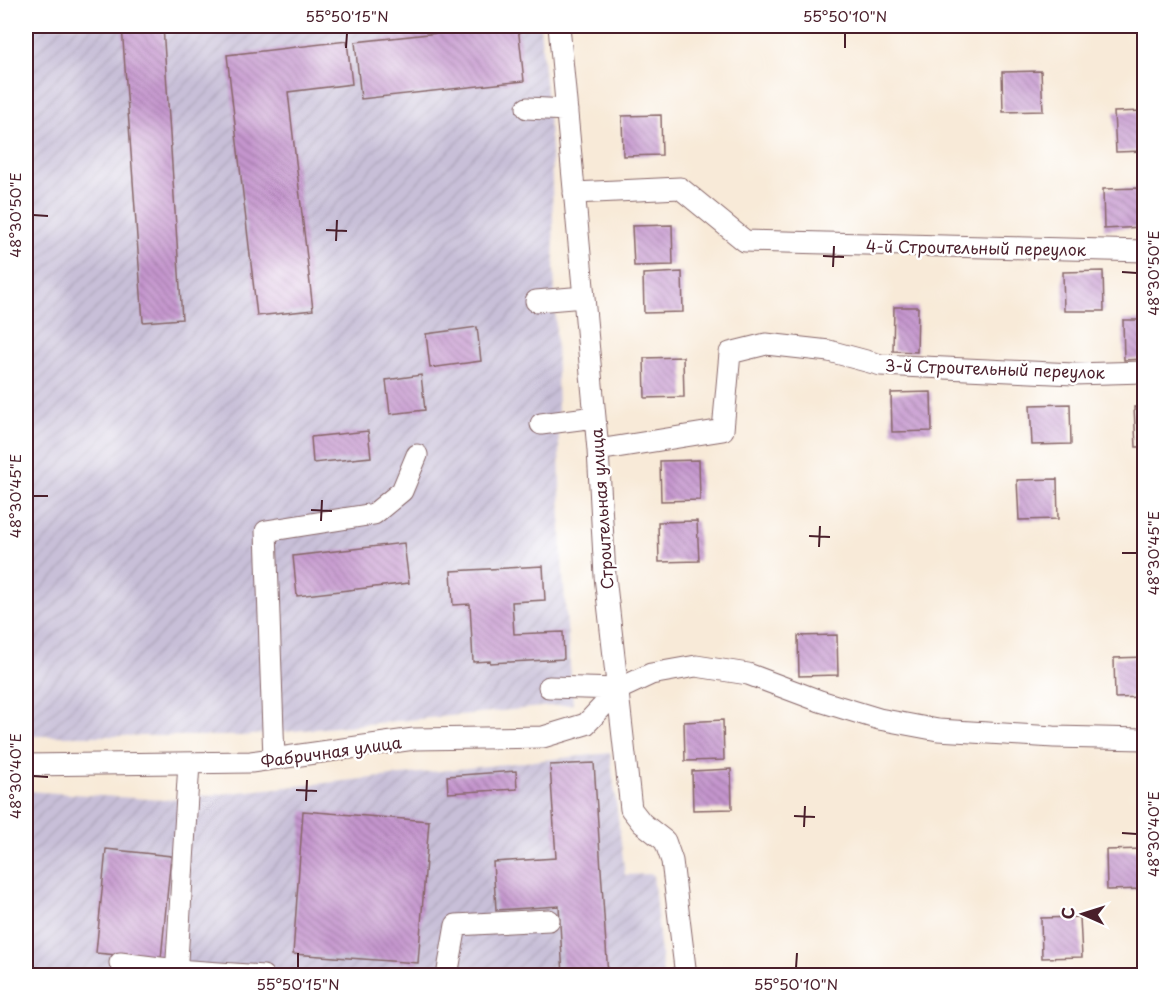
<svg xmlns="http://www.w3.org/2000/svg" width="1170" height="1001" font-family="'Playpen Sans',sans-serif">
<defs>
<pattern id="industrial-furrows" width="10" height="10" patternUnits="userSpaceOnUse" patternTransform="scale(1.5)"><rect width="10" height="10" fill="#c8bfd8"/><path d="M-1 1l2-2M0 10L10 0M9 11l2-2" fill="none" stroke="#ada4ba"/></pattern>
<pattern id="building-back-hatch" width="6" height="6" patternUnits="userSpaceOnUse" patternTransform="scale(1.5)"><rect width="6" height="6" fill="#c495cd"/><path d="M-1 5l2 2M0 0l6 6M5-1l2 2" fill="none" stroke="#a179a7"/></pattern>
</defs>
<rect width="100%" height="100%" fill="#fff"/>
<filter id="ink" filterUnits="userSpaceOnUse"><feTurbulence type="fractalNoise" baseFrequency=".0167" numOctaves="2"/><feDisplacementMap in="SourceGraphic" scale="12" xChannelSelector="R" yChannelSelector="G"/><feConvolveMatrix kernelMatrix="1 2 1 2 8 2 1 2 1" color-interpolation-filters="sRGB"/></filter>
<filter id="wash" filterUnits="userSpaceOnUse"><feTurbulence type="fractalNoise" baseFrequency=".008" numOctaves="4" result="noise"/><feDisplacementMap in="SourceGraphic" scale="24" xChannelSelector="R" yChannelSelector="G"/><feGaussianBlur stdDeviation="1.35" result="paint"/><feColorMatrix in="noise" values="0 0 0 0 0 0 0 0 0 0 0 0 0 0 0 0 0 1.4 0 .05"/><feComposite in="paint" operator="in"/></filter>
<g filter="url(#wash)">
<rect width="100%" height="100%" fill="#f8ead8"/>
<path fill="url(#industrial-furrows)" d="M 26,26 L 540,26 L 551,147 L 562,561 L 573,704 L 242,736 L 26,736 Z
M 610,753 L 625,875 L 653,874 L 663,975 L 26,975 L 26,791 L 164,800 Z"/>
<g id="blocks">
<path fill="url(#building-back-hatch)" d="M 122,26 L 163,26 L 182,319 L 143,322 Z
M 502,26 L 518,26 L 524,81 L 361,99 L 355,42 Z
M 347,41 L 352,84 L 288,92 L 313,310 L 257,316 L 227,55 Z
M 1041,71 L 1043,111 L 1003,112 L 1002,72 Z
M 1144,111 L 1144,151 L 1116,152 L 1114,112 Z
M 661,115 L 662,155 L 623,156 L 622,116 Z
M 1142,188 L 1143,227 L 1104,229 L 1103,189 Z
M 672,225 L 673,265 L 634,266 L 632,226 Z
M 1103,271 L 1104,311 L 1064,311 L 1063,272 Z
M 682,272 L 683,312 L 644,313 L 643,274 Z
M 894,307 L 918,307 L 917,352 L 893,351 Z
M 1123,320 L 1144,320 L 1144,359 L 1124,360 Z
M 477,327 L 481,361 L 430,368 L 426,334 Z
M 683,357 L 684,397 L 645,398 L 644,358 Z
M 421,375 L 425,410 L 390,414 L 386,380 Z
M 931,392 L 932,431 L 892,432 L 891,393 Z
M 1070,404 L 1071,444 L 1032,445 L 1030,405 Z
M 1134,407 L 1144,407 L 1144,447 L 1136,447 Z
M 368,431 L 371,457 L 313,463 L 311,437 Z
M 699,460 L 700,500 L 661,501 L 660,461 Z
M 1057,479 L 1058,519 L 1019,520 L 1017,480 Z
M 697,521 L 699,561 L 659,562 L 658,522 Z
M 404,543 L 409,583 L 297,596 L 293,556 Z
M 543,566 L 545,600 L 512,602 L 514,634 L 563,632 L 564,659 L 490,663 L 490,661 L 473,662 L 470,604 L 453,605 L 451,571 Z
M 837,635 L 838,675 L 799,676 L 798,636 Z
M 1144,657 L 1144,697 L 1115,698 L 1114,658 Z
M 723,720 L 724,760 L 685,761 L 684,722 Z
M 594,763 L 608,976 L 563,976 L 559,906 L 496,910 L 493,862 L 556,858 L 550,765 Z
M 731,769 L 732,809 L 693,810 L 692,771 Z
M 516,771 L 517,789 L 448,793 L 447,776 Z
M 303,811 L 429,821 L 418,963 L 293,954 Z
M 106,849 L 171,856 L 161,959 L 96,953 Z
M 1144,849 L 1144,889 L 1107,890 L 1106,850 Z
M 1080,917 L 1082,957 L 1042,958 L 1041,918 Z"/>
</g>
</g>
<g filter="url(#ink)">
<use href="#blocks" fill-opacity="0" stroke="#876668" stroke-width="1.5"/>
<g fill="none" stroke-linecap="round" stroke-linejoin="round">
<defs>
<path id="minor" d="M 559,26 L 598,450 L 605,576 L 631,809 L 642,823 L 665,841 L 672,861 L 686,976
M 527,108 L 567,110
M 574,193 L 680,188 L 745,241 L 1144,251
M 536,301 L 584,297
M 541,424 L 595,417
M 598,450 L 723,430 L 730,353 L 766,344 L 829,351 L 881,365 L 1074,374 L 1144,372
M 549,687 L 619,689
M 274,759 L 266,531 L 374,514 L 402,491 L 417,455
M 26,765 L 251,762 L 414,739 L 543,737 L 586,724 L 619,689 L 651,674 L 696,666 L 748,674 L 820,701 L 879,719 L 938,730 L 1054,737 L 1144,739
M 120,963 L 176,970 L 263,976
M 176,976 L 189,763
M 447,976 L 456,925 L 549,920"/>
</defs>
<use href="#minor" stroke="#876668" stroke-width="23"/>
<use href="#minor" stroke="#fff" stroke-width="21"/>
</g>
</g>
<path fill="none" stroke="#4a1f2b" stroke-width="2" d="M 346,48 L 347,33M 845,48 L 845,33M 33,215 L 48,216M 326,230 L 347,231M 336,241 L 337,220M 823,256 L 844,257M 833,267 L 834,246M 1122,272 L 1137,273M 33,496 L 48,496M 311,510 L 332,511M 321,521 L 322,500M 809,536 L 830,537M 819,547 L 820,526M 1122,553 L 1137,553M 33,776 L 48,777M 296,790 L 317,791M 306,801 L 307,780M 794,816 L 815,817M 804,827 L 805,806M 1122,833 L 1137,834M 298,968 L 298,953M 796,968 L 797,953"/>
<g text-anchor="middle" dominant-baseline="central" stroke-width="5" stroke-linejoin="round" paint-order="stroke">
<g font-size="16" fill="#4a1f2b" stroke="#fff">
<text transform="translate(976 247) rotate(1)">4-й Строительный переулок</text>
<text transform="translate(995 368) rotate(2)">3-й Строительный переулок</text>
<text transform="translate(601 509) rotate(-94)">Строительная улица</text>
<text transform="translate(331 751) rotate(-8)">Фабричная улица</text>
</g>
</g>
<rect width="1170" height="1001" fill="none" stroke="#fff" stroke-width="66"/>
<g transform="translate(1083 914) rotate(273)" stroke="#ffffff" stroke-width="4.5" paint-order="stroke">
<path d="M0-4.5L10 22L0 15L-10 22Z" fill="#4a1f2b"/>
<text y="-9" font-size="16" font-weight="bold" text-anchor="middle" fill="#4a1f2b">С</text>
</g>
<rect x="33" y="33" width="1104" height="935" fill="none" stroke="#4a1f2b" stroke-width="2"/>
<g font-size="15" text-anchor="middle" fill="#4a1f2b">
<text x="347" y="22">55°50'15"N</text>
<text x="845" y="22">55°50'10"N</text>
<text transform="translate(16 215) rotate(-90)" y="5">48°30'50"E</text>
<text transform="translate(1154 273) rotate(-90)" y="5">48°30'50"E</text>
<text transform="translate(16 496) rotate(-90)" y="5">48°30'45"E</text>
<text transform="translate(1154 553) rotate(-90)" y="5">48°30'45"E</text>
<text transform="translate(16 776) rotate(-90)" y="5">48°30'40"E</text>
<text transform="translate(1154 834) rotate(-90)" y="5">48°30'40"E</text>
<text x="298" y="990">55°50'15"N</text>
<text x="796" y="990">55°50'10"N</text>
</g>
</svg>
